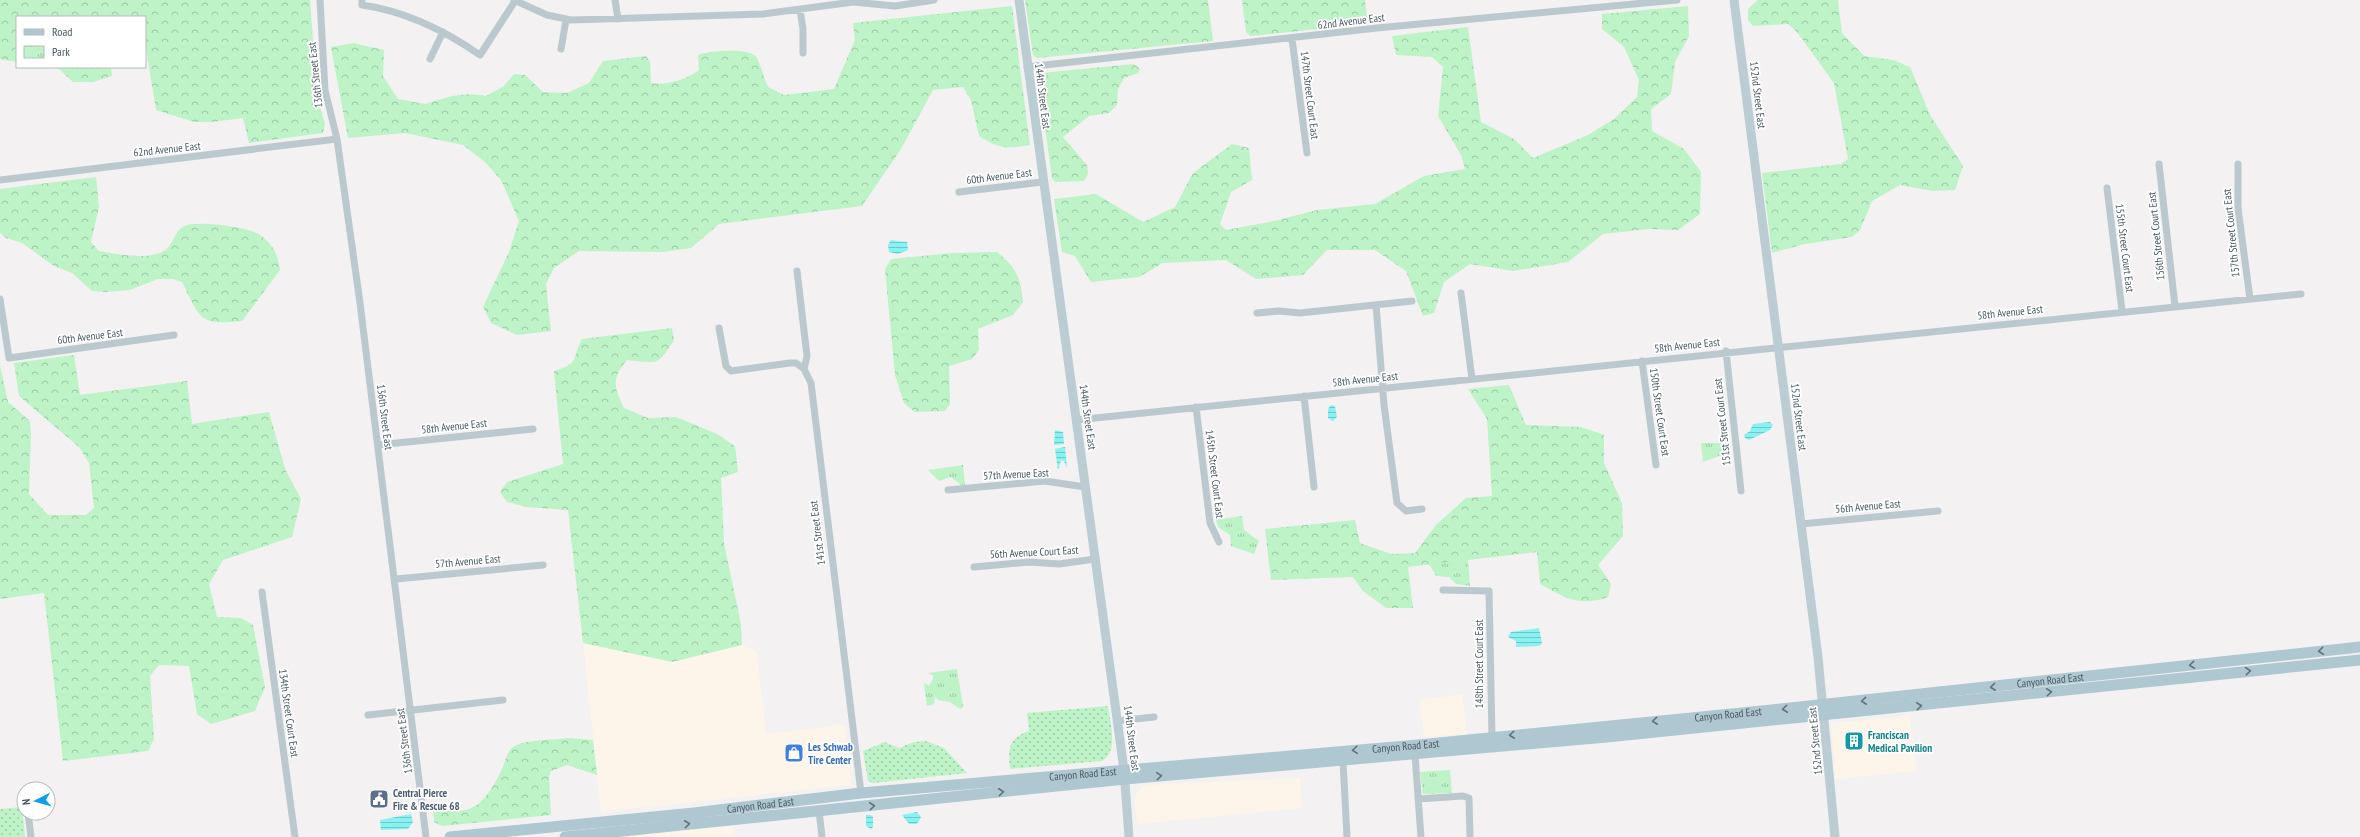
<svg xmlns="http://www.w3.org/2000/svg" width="2360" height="837" font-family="'PT Sans Narrow',sans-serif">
<defs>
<pattern id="grass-dots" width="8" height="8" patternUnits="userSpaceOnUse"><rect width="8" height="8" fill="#bdf3c7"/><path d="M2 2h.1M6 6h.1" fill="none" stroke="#9bc8a5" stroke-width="1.8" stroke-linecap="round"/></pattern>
<pattern id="forest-crowns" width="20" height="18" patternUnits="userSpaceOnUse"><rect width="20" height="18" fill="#bdf3c7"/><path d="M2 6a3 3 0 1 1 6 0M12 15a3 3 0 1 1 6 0" fill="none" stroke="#9bc8a5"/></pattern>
<pattern id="park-tufts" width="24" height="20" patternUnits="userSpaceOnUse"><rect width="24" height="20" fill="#bdf3c7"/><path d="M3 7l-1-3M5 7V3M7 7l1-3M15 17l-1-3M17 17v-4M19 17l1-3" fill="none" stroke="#9bc8a5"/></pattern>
<pattern id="water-rules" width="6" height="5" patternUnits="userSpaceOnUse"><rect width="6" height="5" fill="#88f1f2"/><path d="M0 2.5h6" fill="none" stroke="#71c6c7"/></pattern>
</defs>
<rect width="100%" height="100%" fill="#f3f1f1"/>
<path fill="#fdf4ea" d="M 583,643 L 672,662 L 742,645 L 757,652 L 766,734 L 845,725 L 851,785 L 601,812 Z
M 1462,694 L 1467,734 L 1424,737 L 1420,700 Z
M 1910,716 L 1916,771 L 1836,779 L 1831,723 Z
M 1300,778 L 1302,808 L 1137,824 L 1134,797 L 1144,785 Z
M 733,826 L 734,837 L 618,837 Z"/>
<path fill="url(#grass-dots)" d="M 1108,706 C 1110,722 1119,752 1102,761 L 1010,769 C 1008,749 1008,738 1029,731 L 1027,713 Z
M 926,741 L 944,748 L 967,773 L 873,783 L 868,781 L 863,751 L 885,742 L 899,748 L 914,742 Z
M 22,807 L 25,837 L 0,837 L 0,809 Z"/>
<path fill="url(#forest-crowns)" d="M 0,0 L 310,0 L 317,97 L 325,124 L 323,133 L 249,143 L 243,118 L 212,122 L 194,122 L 156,110 L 145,42 L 145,17 L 17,17 L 17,62 L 0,59 Z
M 1025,0 L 1208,0 L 1213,41 L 1037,58 L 1033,55 Z
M 1242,0 L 1365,0 L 1368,24 L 1250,36 L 1246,32 Z
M 1758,0 L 1838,0 L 1842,33 L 1864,56 L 1893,60 L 1910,67 L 1930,115 L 1963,166 L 1955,190 L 1933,191 L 1900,185 L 1872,201 L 1860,230 L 1852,237 L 1805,244 L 1772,253 L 1762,173 L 1841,164 L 1848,159 L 1834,83 L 1797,32 L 1788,24 L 1753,26 L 1748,20 L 1748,9 Z
M 1012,6 L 1030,145 C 1007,149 999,149 979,136 L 971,100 L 963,87 L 933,90 L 901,149 L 862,206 L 719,224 L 691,248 L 663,252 L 579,251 L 554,268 L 546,284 L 551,331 L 517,335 L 491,323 L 483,307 L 509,252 L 519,221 L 501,180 L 485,162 L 463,145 L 405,133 L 348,138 L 331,47 L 353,43 L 384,50 L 383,76 L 398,99 L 425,104 L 452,96 L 470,94 L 486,96 L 504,86 L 514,74 L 525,75 L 543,92 L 567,93 L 589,83 L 603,61 L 646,56 L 650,62 L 651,83 C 666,86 688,79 699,70 L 698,55 C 708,51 751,47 757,58 C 761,66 764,78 768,87 L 784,95 L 834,89 L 855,40 L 853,23 Z
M 1688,6 L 1689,36 L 1675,62 L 1671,94 L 1651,109 L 1652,131 L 1684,149 L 1701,172 L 1700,214 L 1678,230 L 1649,229 L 1603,234 L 1568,262 L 1513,271 L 1470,264 L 1444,282 L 1434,313 L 1423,316 L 1406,271 L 1375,250 L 1327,250 L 1303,275 L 1256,279 L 1226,260 L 1163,263 L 1139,277 L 1091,282 L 1075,256 L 1062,252 L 1054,199 L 1096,194 L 1143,222 L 1175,207 L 1193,173 L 1232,144 L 1249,148 L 1252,180 L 1231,192 L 1220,224 L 1226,230 L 1274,221 L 1317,210 L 1375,204 L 1424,176 L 1465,169 L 1461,155 L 1438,116 L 1443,67 L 1432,57 L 1396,55 L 1392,36 L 1468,27 L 1481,122 L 1514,139 L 1533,158 L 1588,135 L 1614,119 L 1637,97 L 1639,80 L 1624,47 L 1602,29 L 1602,14 Z
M 1134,64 L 1140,69 L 1138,73 L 1124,78 L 1118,89 L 1117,105 L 1109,113 L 1089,116 L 1063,137 L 1087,165 L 1088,174 L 1084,181 L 1055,182 L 1052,178 L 1038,77 L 1041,73 Z
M 57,67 L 111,67 L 112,76 L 93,82 L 73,82 Z
M 96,177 L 99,207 L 91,242 L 99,251 C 116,254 147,260 162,252 C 174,247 173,231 185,226 C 198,220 248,227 260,235 C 273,244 278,255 280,270 L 242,321 C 199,326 200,318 182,282 L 173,279 L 158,279 L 130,290 L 106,292 L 92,291 L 72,273 L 54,266 L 22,243 L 6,238 L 0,233 L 0,189 Z
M 997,252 C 1016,267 1021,278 1023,302 L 1013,315 L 978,329 L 979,350 L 972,359 L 949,366 L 950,404 L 945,411 L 915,412 L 904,403 L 895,375 L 885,269 L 891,259 L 953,253 Z
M 672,328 L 674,340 C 657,367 658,363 627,360 C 611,379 614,387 624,408 L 648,418 L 676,417 L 717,434 L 735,446 L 738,472 L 721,478 L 724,543 L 741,624 L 742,645 L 672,662 L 583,643 L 568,510 L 526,507 L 507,502 L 500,492 L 507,482 L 563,464 L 554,371 C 581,363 571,359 582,339 Z
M 74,355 L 80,395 L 187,381 L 192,424 L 269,412 L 285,469 L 301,499 L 292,537 L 223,560 L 209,584 L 217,617 L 241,618 L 253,625 L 265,687 L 255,711 L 211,724 L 197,714 L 189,666 L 159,665 L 150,676 L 154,739 L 148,751 L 63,761 L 44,593 L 0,599 L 0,365 L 8,402 L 30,421 L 31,434 L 29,494 L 48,515 L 86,515 L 94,508 L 89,463 L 79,447 L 19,396 L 14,363 Z
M 1509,385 L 1526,425 L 1581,427 L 1604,435 L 1604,463 L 1622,503 L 1623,536 L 1598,565 L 1611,584 L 1608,597 C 1580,607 1565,598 1540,584 L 1537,552 L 1408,567 L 1413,608 L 1386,608 L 1363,591 L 1353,577 L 1271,580 L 1265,529 L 1355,520 L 1360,543 L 1391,554 L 1415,553 L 1436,525 L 1466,498 L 1492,496 L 1487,419 L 1468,389 Z
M 569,738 L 593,740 L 597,775 L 567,765 L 551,771 L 549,777 L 551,815 L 442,826 L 434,822 L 433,808 C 475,818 485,803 503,767 C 505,762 507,752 512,748 C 522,739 555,740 569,738 Z"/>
<path fill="url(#park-tufts)" d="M 1701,443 L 1729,443 L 1730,452 L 1703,462 Z
M 963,465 L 965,485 L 961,485 L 951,477 L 939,481 L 928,470 Z
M 1242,516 L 1244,530 L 1259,541 L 1254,554 L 1231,546 L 1230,535 L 1218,527 L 1216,520 Z
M 1468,560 L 1470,586 L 1456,584 L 1449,577 L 1436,576 L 1429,564 Z
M 957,669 L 963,707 L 960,709 L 950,702 L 938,700 L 935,696 L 934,704 L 927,706 L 924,683 L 929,686 L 933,679 L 933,675 L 928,673 Z
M 1450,770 L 1452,793 L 1423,794 L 1420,772 Z"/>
<path fill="url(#water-rules)" d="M 891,240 L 907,242 L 908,250 L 898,254 L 889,252 L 888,245 Z
M 1331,405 L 1335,406 L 1337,417 L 1333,421 L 1328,418 L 1328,409 Z
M 1770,422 L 1773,425 L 1770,430 L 1749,440 L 1745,438 L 1744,435 L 1750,431 L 1753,424 Z
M 1055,430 L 1063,432 L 1064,444 L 1054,445 Z
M 1065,447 L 1067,468 L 1064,461 L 1061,460 L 1058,470 L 1055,449 Z
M 1539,628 L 1542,643 L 1539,646 L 1516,647 L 1516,641 L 1508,637 L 1511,632 Z
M 917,812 L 921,817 L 917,824 L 909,824 L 902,815 Z
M 411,814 L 413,822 L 408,829 L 381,830 L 380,820 Z
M 866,815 L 871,815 L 873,817 L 873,827 L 871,829 L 866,826 Z"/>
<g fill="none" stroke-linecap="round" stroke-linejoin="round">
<path stroke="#bbc9ce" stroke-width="7" d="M 320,0 L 325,90 L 337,139 L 360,303 L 426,837
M 362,0 L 362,5 C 405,11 444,30 480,55 L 515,1
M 514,0 L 547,15 L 571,20 L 763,14 L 853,2 L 895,6 L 934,0
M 615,0 L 618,19
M 800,10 L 803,29 L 803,53
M 1292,39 L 1307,153
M 561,49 L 566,20
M 430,59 L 443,32
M 1027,67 L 1377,28 L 1677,0
M 2159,164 L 2175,306
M 2238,164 L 2238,208 L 2250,299
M 0,180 L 337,139
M 2107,188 L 2122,311
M 959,192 L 1042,182
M 797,271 L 807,356 L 804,369 L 811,383 L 861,793
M 1461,293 L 1472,379
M 0,299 L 9,358 L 174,335
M 1376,305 L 1384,405 L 1397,503 L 1406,511 L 1422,509
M 1257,313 L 1279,311 L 1300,313 L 1412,301
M 719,328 L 726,366 L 731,371 L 790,363 L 796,363 L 804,369
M 1726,351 L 1741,491
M 1642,361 L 1656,465
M 1304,396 L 1314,487
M 1196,407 L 1210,523 L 1219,542
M 1076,420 L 2301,294
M 378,445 L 533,429
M 948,490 L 1045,481 L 1085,487
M 1801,524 L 1938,511
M 974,567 L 1029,562 L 1059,564 L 1095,559
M 396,579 L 543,565
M 1443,590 L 1489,591 L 1492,737
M 262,592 L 295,837
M 368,715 L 503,700
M 1117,721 L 1154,717
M 1415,755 L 1421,837
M 1343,761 L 1347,837
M 1418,799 L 1463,796 L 1469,798 L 1470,837
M 819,811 L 822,837
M 28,813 L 31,837"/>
<path stroke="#bbccd3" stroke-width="9" d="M 1019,0 L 1124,770 L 1129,837
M 1734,0 L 1818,657 L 1835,837"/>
<g stroke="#afc7d1" stroke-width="11">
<path id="s1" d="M 450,837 L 694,813 L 861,793 L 1429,744 L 1752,712 L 2360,647"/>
<path d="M 565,837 L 1125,779 L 1607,737 L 2360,660"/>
</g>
</g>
<defs><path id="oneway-chevron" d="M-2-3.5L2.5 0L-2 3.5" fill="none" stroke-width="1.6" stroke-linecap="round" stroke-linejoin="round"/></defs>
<g stroke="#61747c">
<use href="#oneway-chevron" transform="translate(2321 651) rotate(174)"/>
<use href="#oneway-chevron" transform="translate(2192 665) rotate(174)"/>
<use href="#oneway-chevron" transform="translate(2248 671) rotate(-6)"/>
<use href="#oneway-chevron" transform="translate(1993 687) rotate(174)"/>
<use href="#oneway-chevron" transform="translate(2049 692) rotate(-6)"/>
<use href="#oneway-chevron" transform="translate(1864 701) rotate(174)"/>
<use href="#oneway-chevron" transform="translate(1919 706) rotate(-6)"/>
<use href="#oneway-chevron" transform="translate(1785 709) rotate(174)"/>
<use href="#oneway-chevron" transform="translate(1655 721) rotate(174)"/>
<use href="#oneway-chevron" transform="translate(1512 735) rotate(174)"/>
<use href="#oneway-chevron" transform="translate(1355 750) rotate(175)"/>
<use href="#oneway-chevron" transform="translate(1159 776) rotate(-5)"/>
<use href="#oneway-chevron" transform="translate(1001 792) rotate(-6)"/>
<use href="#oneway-chevron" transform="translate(872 806) rotate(-6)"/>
<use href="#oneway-chevron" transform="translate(687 824) rotate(-6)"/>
</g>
<defs>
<symbol id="building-square" viewBox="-11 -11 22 22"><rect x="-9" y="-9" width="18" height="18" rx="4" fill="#0f9aa8" stroke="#fff"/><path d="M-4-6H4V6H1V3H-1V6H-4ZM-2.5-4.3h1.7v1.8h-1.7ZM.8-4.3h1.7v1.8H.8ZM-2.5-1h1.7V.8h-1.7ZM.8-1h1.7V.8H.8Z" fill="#fff"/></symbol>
<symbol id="shop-square" viewBox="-11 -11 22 22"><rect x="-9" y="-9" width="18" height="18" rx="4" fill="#3f7fe0" stroke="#fff"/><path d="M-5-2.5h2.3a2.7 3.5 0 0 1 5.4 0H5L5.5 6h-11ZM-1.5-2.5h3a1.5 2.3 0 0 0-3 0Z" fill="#fff"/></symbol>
<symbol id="civic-square" viewBox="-11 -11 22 22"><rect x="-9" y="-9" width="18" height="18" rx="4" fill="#5c6f8a" stroke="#fff"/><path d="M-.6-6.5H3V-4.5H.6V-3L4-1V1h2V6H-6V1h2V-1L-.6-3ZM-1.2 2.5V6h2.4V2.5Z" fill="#fff"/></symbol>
</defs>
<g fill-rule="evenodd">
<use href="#building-square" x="1843" y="730" width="22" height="22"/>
<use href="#shop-square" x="783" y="742" width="22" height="22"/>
<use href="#civic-square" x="368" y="788" width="22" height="22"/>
</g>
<g text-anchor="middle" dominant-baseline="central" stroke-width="3.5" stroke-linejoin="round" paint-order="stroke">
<g font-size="11" fill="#475960" stroke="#fff">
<text transform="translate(1351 21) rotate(-7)">62nd Avenue East</text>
<text transform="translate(315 75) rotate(-96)">136th Street East</text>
<text transform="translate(1310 95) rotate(83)">147th Street Court East</text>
<text transform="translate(1758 95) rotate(83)">152nd Street East</text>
<text transform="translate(1043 96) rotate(83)">144th Street East</text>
<text transform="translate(167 149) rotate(-6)">62nd Avenue East</text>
<text transform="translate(999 176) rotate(-7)">60th Avenue East</text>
<text transform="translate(2231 233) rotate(-96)">157th Street Court East</text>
<text transform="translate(2156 236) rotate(-96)">156th Street Court East</text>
<text transform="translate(2125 248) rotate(83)">155th Street Court East</text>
<text transform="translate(2010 312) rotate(-6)">58th Avenue East</text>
<text transform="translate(90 336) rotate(-7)">60th Avenue East</text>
<text transform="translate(1687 345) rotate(-6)">58th Avenue East</text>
<text transform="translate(1365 379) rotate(-6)">58th Avenue East</text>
<text transform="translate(1660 412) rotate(82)">150th Street Court East</text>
<text transform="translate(385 417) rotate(83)">136th Street East</text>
<text transform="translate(1088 417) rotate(82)">144th Street East</text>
<text transform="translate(1799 417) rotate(83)">152nd Street East</text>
<text transform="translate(1722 422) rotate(-96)">151st Street Court East</text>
<text transform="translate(454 426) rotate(-6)">58th Avenue East</text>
<text transform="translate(1016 474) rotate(-3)">57th Avenue East</text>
<text transform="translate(1215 474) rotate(83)">145th Street Court East</text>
<text transform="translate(1868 506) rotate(-5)">56th Avenue East</text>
<text transform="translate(817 533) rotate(-97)">141st Street East</text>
<text transform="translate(1034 552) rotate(-3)">56th Avenue Court East</text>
<text transform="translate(468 561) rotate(-5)">57th Avenue East</text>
<text transform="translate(1479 664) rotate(-90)">148th Street Court East</text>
<text stroke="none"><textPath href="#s1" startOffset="1608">Canyon Road East</textPath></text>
<text transform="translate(289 713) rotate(82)">134th Street Court East</text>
<text stroke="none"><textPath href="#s1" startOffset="1284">Canyon Road East</textPath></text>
<text transform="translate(1132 738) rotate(83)">144th Street East</text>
<text transform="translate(404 741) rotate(-97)">136th Street East</text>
<text transform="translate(1815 741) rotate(-95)">152nd Street East</text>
<text stroke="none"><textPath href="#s1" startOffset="960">Canyon Road East</textPath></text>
<text stroke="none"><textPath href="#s1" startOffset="636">Canyon Road East</textPath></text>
<text stroke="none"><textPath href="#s1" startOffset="312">Canyon Road East</textPath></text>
</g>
<g font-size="11" font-weight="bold" fill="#0d838f" stroke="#fff" text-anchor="start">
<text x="1868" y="735">Franciscan<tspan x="1868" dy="13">Medical Pavilion</tspan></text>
</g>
<g font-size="11" font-weight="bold" fill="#366cbe" stroke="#fff" text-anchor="start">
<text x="808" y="747">Les Schwab<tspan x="808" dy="13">Tire Center</tspan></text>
</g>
<g font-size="11" font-weight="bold" fill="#4e5e75" stroke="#fff" text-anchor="start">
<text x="393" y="793">Central Pierce<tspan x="393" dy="13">Fire &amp; Rescue 68</tspan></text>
</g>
</g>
<rect x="16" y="16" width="130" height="52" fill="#ffffff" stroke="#b5bdbf"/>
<rect x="24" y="29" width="20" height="6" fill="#afc7d1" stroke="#b5bdbf"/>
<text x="52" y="36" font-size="12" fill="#475960">Road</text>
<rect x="24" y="46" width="20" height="12" fill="url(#park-tufts)" stroke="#b5bdbf"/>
<text x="52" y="56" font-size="12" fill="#475960">Park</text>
<g transform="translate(36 801) rotate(264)"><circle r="19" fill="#ffffff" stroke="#b5bdbf"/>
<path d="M0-3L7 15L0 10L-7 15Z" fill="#0d9ef1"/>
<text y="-6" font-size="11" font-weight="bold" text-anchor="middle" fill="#475960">N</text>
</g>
</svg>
